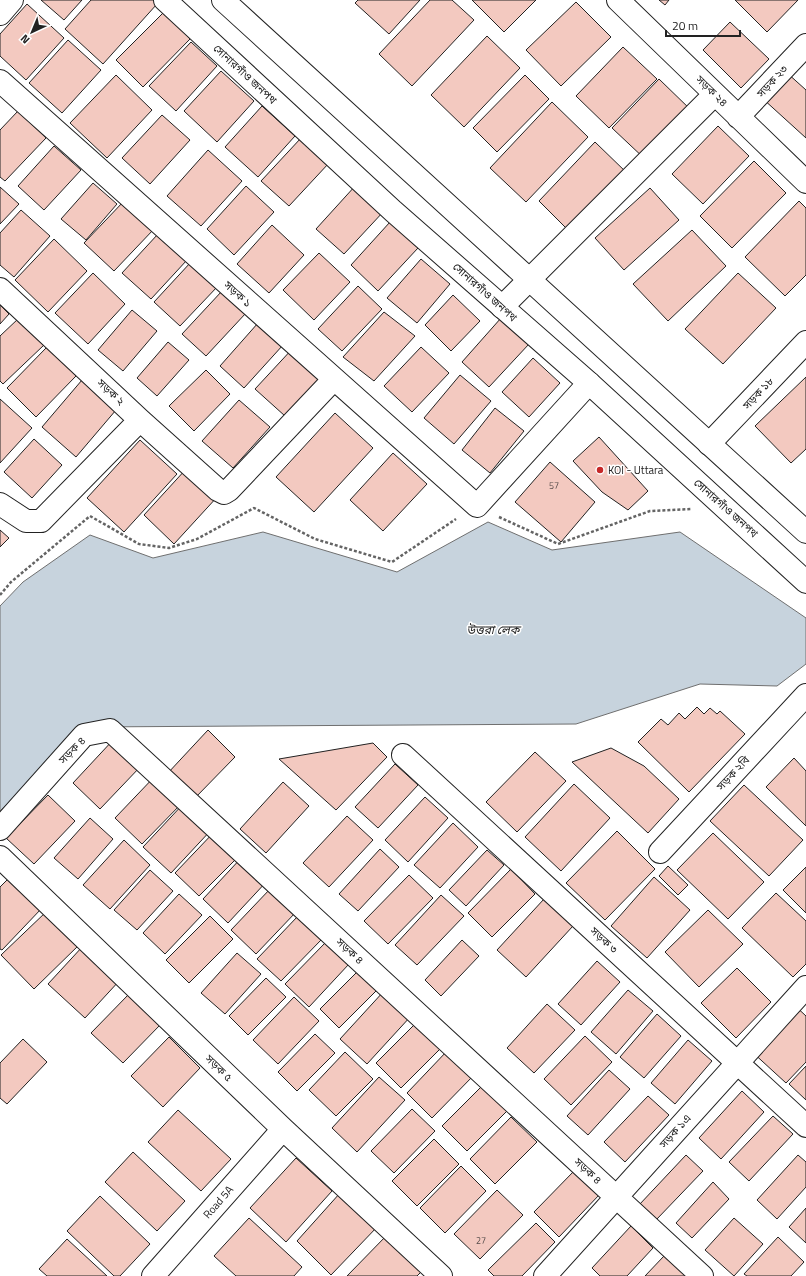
<svg xmlns="http://www.w3.org/2000/svg" width="806" height="1276" font-family="'Titillium Web','Noto Sans Bengali',sans-serif">
<rect width="100%" height="100%" fill="#fff"/>
<path fill="#c7d3dd" stroke="#6f6f6f" d="M 488,522 L 552,550 L 680,532 L 806,618 L 806,664 L 777,686 L 700,684 L 576,724 L 87,727 L 0,811 L 0,606 L 23,582 L 90,535 L 153,558 L 263,532 L 397,572 Z"/>
<path fill="#f3c9c0" stroke="#222" d="M 41,0 L 82,0 L 64,20 Z
M 91,0 L 153,0 L 157,4 L 103,64 L 65,29 Z
M 358,0 L 420,0 L 389,34 L 355,3 Z
M 430,0 L 452,0 L 474,20 L 412,86 L 379,54 Z
M 472,0 L 536,0 L 504,32 Z
M 659,0 L 669,0 L 665,5 Z
M 735,0 L 798,0 L 767,32 Z
M 576,2 L 611,37 L 561,86 L 526,50 Z
M 27,4 L 64,38 L 26,80 L 0,56 L 0,34 Z
M 164,12 L 190,39 L 143,87 L 116,60 Z
M 730,22 L 769,59 L 741,88 L 703,50 Z
M 487,36 L 520,68 L 464,127 L 431,95 Z
M 68,40 L 101,70 L 62,113 L 29,83 Z
M 191,42 L 217,66 L 176,111 L 149,86 Z
M 623,47 L 657,79 L 609,128 L 576,96 Z
M 221,71 L 254,101 L 217,142 L 184,111 Z
M 786,72 L 806,90 L 806,138 L 762,98 Z
M 116,75 L 152,110 L 107,158 L 70,123 Z
M 525,75 L 549,99 L 497,152 L 473,128 Z
M 659,79 L 693,112 L 646,160 L 612,128 Z
M 552,102 L 588,137 L 526,202 L 490,168 Z
M 262,106 L 295,136 L 258,177 L 225,147 Z
M 18,111 L 46,138 L 5,181 L 0,177 L 0,130 Z
M 162,115 L 190,140 L 150,184 L 122,158 Z
M 718,126 L 749,156 L 703,204 L 672,174 Z
M 301,138 L 329,163 L 289,206 L 261,181 Z
M 595,142 L 628,174 L 571,233 L 539,201 Z
M 54,146 L 81,170 L 44,210 L 18,186 Z
M 208,150 L 242,181 L 201,226 L 167,196 Z
M 754,161 L 786,193 L 732,248 L 700,216 Z
M 93,183 L 117,204 L 86,240 L 61,219 Z
M 356,185 L 384,211 L 344,254 L 316,229 Z
M 246,186 L 274,212 L 234,255 L 207,229 Z
M 0,187 L 19,204 L 0,224 Z
M 650,188 L 679,220 L 624,270 L 595,238 Z
M 124,201 L 154,229 L 114,271 L 84,243 Z
M 799,201 L 806,208 L 806,275 L 785,296 L 745,257 Z
M 21,210 L 50,236 L 14,277 L 0,265 L 0,233 Z
M 390,222 L 418,248 L 378,291 L 351,265 Z
M 272,225 L 304,255 L 269,293 L 237,264 Z
M 692,230 L 726,266 L 668,321 L 633,284 Z
M 158,234 L 187,260 L 151,299 L 122,273 Z
M 54,239 L 87,271 L 48,312 L 15,280 Z
M 319,253 L 350,282 L 314,320 L 283,290 Z
M 421,259 L 450,284 L 417,323 L 387,298 Z
M 191,262 L 218,286 L 180,326 L 154,302 Z
M 93,273 L 125,304 L 88,344 L 55,313 Z
M 738,273 L 776,308 L 723,364 L 685,329 Z
M 358,286 L 382,309 L 342,351 L 318,329 Z
M 222,291 L 246,313 L 206,356 L 182,334 Z
M 453,295 L 480,321 L 451,351 L 425,325 Z
M 0,305 L 9,314 L 0,324 Z
M 132,310 L 157,331 L 123,371 L 98,350 Z
M 384,312 L 415,336 L 374,381 L 343,357 Z
M 19,318 L 44,345 L 3,384 L 0,381 L 0,336 Z
M 501,318 L 529,344 L 489,387 L 462,362 Z
M 258,323 L 283,345 L 244,388 L 220,366 Z
M 168,342 L 189,360 L 157,396 L 137,378 Z
M 47,347 L 76,376 L 36,417 L 7,388 Z
M 294,347 L 323,375 L 285,416 L 255,389 Z
M 421,347 L 449,373 L 412,412 L 384,386 Z
M 533,358 L 560,383 L 529,417 L 502,392 Z
M 206,370 L 230,394 L 194,431 L 169,406 Z
M 460,375 L 491,401 L 454,444 L 424,418 Z
M 806,377 L 806,449 L 791,463 L 755,426 Z
M 82,380 L 116,410 L 76,457 L 42,427 Z
M 0,399 L 32,428 L 0,463 Z
M 239,400 L 270,427 L 233,468 L 202,441 Z
M 495,408 L 524,431 L 490,473 L 462,450 Z
M 335,413 L 373,448 L 314,512 L 276,477 Z
M 599,437 L 648,491 L 628,510 L 602,492 L 573,461 Z
M 34,439 L 62,465 L 32,498 L 4,472 Z
M 140,440 L 177,474 L 124,532 L 87,498 Z
M 393,453 L 427,484 L 383,531 L 350,500 Z
M 550,462 L 595,502 L 561,542 L 515,502 Z
M 187,468 L 218,496 L 174,544 L 144,515 Z
M 0,530 L 9,538 L 0,547 Z
M 697,707 L 704,714 L 710,708 L 717,714 L 720,711 L 745,734 L 689,792 L 638,742 L 661,719 L 668,725 L 679,713 L 685,719 Z
M 208,730 L 235,757 L 194,799 L 167,774 Z
M 114,739 L 141,766 L 100,809 L 73,783 Z
M 373,743 L 387,757 L 336,810 L 279,759 Z
M 611,748 L 644,766 L 679,799 L 648,833 L 572,762 Z
M 535,752 L 566,781 L 517,832 L 486,802 Z
M 794,758 L 806,771 L 806,826 L 766,787 Z
M 395,764 L 418,785 L 378,828 L 355,807 Z
M 157,774 L 184,801 L 142,844 L 115,818 Z
M 283,782 L 309,806 L 266,853 L 240,829 Z
M 574,784 L 610,818 L 561,871 L 525,837 Z
M 744,785 L 803,840 L 769,876 L 710,821 Z
M 48,795 L 75,821 L 34,864 L 6,838 Z
M 425,797 L 448,818 L 408,862 L 385,840 Z
M 185,802 L 213,828 L 171,873 L 143,847 Z
M 347,816 L 373,840 L 329,887 L 303,863 Z
M 90,818 L 113,839 L 78,879 L 54,858 Z
M 453,823 L 478,847 L 440,888 L 414,865 Z
M 216,830 L 241,854 L 199,896 L 175,873 Z
M 617,831 L 655,869 L 605,920 L 566,883 Z
M 713,833 L 764,882 L 728,919 L 677,870 Z
M 124,840 L 150,865 L 110,909 L 83,885 Z
M 380,849 L 399,867 L 358,911 L 339,894 Z
M 487,850 L 504,865 L 466,906 L 449,890 Z
M 243,856 L 268,880 L 228,923 L 203,899 Z
M 668,866 L 688,885 L 678,895 L 659,876 Z
M 806,867 L 806,913 L 783,890 Z
M 511,869 L 535,894 L 492,937 L 468,913 Z
M 150,870 L 173,891 L 137,930 L 114,910 Z
M 409,875 L 433,898 L 388,944 L 364,921 Z
M 10,877 L 42,908 L 2,950 L 0,949 L 0,887 Z
M 654,877 L 690,910 L 647,958 L 611,926 Z
M 271,888 L 296,912 L 256,954 L 231,930 Z
M 776,893 L 806,921 L 806,964 L 793,977 L 742,928 Z
M 179,894 L 202,915 L 165,954 L 143,933 Z
M 441,895 L 464,916 L 417,965 L 395,945 Z
M 544,899 L 573,926 L 526,977 L 497,950 Z
M 708,910 L 743,944 L 699,987 L 665,952 Z
M 47,911 L 80,944 L 34,989 L 1,955 Z
M 210,916 L 233,939 L 189,983 L 166,960 Z
M 298,916 L 322,939 L 281,981 L 257,959 Z
M 462,940 L 479,956 L 441,996 L 425,980 Z
M 326,942 L 349,964 L 309,1007 L 285,984 Z
M 83,946 L 120,980 L 85,1018 L 48,984 Z
M 237,953 L 261,974 L 225,1014 L 201,993 Z
M 597,961 L 620,982 L 581,1025 L 558,1004 Z
M 737,968 L 771,1002 L 736,1038 L 701,1003 Z
M 357,972 L 377,990 L 339,1028 L 320,1009 Z
M 266,978 L 286,997 L 248,1035 L 229,1016 Z
M 628,990 L 653,1011 L 616,1054 L 591,1032 Z
M 384,991 L 411,1016 L 367,1064 L 340,1039 Z
M 129,994 L 161,1024 L 123,1063 L 91,1033 Z
M 294,997 L 319,1021 L 278,1064 L 253,1040 Z
M 792,1003 L 806,1016 L 806,1062 L 786,1083 L 750,1050 Z
M 547,1004 L 575,1030 L 534,1073 L 507,1048 Z
M 657,1014 L 681,1036 L 644,1078 L 620,1057 Z
M 418,1021 L 443,1046 L 401,1088 L 376,1063 Z
M 315,1034 L 335,1053 L 297,1091 L 278,1072 Z
M 585,1036 L 612,1062 L 571,1105 L 544,1079 Z
M 169,1037 L 200,1068 L 163,1107 L 131,1076 Z
M 23,1039 L 47,1062 L 7,1104 L 0,1098 L 0,1063 Z
M 688,1040 L 712,1061 L 675,1104 L 651,1083 Z
M 448,1050 L 474,1075 L 432,1118 L 407,1093 Z
M 345,1052 L 373,1079 L 336,1116 L 309,1090 Z
M 806,1066 L 806,1100 L 789,1084 Z
M 609,1070 L 630,1089 L 588,1135 L 567,1116 Z
M 379,1077 L 405,1100 L 357,1152 L 332,1128 Z
M 484,1084 L 509,1109 L 467,1151 L 442,1126 Z
M 742,1091 L 764,1112 L 721,1159 L 699,1138 Z
M 648,1096 L 669,1115 L 625,1162 L 604,1142 Z
M 412,1109 L 435,1131 L 394,1173 L 371,1151 Z
M 178,1110 L 231,1159 L 201,1191 L 148,1142 Z
M 773,1116 L 793,1134 L 749,1181 L 729,1162 Z
M 511,1117 L 537,1142 L 495,1184 L 470,1159 Z
M 434,1139 L 459,1164 L 417,1206 L 392,1181 Z
M 133,1152 L 185,1201 L 157,1231 L 105,1182 Z
M 686,1155 L 703,1171 L 656,1220 L 639,1205 Z
M 798,1155 L 806,1162 L 806,1187 L 777,1219 L 757,1200 Z
M 296,1158 L 332,1191 L 286,1242 L 250,1208 Z
M 461,1166 L 486,1191 L 445,1233 L 420,1208 Z
M 575,1170 L 600,1194 L 559,1237 L 534,1212 Z
M 713,1182 L 729,1199 L 692,1238 L 676,1223 Z
M 497,1190 L 523,1215 L 480,1259 L 454,1234 Z
M 340,1193 L 378,1226 L 331,1275 L 297,1241 Z
M 100,1196 L 150,1244 L 120,1276 L 114,1276 L 67,1231 Z
M 806,1208 L 806,1243 L 789,1227 Z
M 249,1218 L 302,1267 L 294,1276 L 236,1276 L 214,1256 Z
M 734,1218 L 763,1244 L 734,1276 L 705,1250 Z
M 536,1223 L 555,1242 L 522,1276 L 494,1276 L 488,1270 Z
M 631,1226 L 653,1248 L 627,1276 L 600,1276 L 592,1268 Z
M 388,1234 L 424,1269 L 417,1276 L 347,1276 Z
M 778,1237 L 804,1262 L 791,1276 L 747,1276 L 744,1274 Z
M 67,1239 L 107,1276 L 47,1276 L 39,1269 Z
M 664,1256 L 686,1276 L 645,1276 Z"/>
<g fill="none" stroke-linecap="round" stroke-linejoin="round">
<defs>
<path id="minor" d="M 618,0 L 806,182
M 0,14 L 12,0
M 0,81 L 477,506 L 589,383
M 738,117 L 806,45
M 0,289 L 140,420 L 218,490 L 224,493 L 229,490 L 334,379
M 502,307 L 715,94
M 709,444 L 806,342
M 0,504 L 26,521 L 41,521 L 140,420
M 403,755 L 806,1126
M 0,829 L 84,735 L 110,730 L 702,1276
M 660,852 L 806,695
M 0,857 L 283,1129 L 441,1276
M 153,1276 L 283,1129
M 545,1276 L 806,987"/>
<path id="secondary" d="M 165,0 L 393,211 L 589,383 L 806,582
M 223,0 L 806,532"/>
</defs>
<use href="#minor" stroke="#222" stroke-width="24"/>
<use href="#secondary" stroke="#222" stroke-width="24"/>
<path stroke="#646464" stroke-width="2.5" stroke-dasharray="3 2" stroke-linecap="butt" d="M 499,517 L 558,544 L 650,511 L 692,509
M 0,595 L 11,582 L 90,516 L 139,544 L 169,548 L 197,539 L 254,508 L 315,539 L 392,562 L 456,519"/>
<use href="#minor" stroke="#fff" stroke-width="22"/>
<use href="#secondary" stroke="#fff" stroke-width="22"/>
</g>
<circle fill="#c62828" stroke="#fff" stroke-width="1.5" cx="600" cy="470" r="4"/>
<g text-anchor="middle" dominant-baseline="central" stroke-width="3" stroke-linejoin="round" paint-order="stroke">
<g font-size="9" fill="#564c4a">
<text x="554" y="485">57</text>
<text x="481" y="1240">27</text>
</g>
<g font-size="11" fill="#222" stroke="#fff">
<text transform="translate(245 74) rotate(43)">সোনারগাঁও জনপথ</text>
<text transform="translate(772 81) rotate(-47)">সড়ক ২৩</text>
<text transform="translate(712 91) rotate(44)">সড়ক ২৪</text>
<text transform="translate(485 292) rotate(42)">সোনারগাঁও জনপথ</text>
<text transform="translate(238 294) rotate(42)">সড়ক ১</text>
<text transform="translate(111 392) rotate(43)">সড়ক ২</text>
<text transform="translate(758 393) rotate(-47)">সড়ক ১৮</text>
<text transform="translate(726 508) rotate(42)">সোনারগাঁও জনপথ</text>
<text transform="translate(72 750) rotate(-46)">সড়ক ৪</text>
<text transform="translate(733 773) rotate(-47)">সড়ক ২বি</text>
<text transform="translate(604 940) rotate(43)">সড়ক ৩</text>
<text transform="translate(350 951) rotate(43)">সড়ক ৪</text>
<text transform="translate(219 1068) rotate(44)">সড়ক ৫</text>
<text transform="translate(675 1131) rotate(-48)">সড়ক ১এ</text>
<text transform="translate(588 1171) rotate(43)">সড়ক ৪</text>
<text transform="translate(218 1202) rotate(-49)">Road 5A</text>
</g>
<g font-size="11" fill="#222" stroke="#fff" text-anchor="start">
<text x="608" y="470">KOI - Uttara</text>
</g>
<g font-size="12" font-style="italic" fill="#222" stroke="#fff">
<text x="493" y="629">উত্তরা লেক</text>
</g>
</g>
<g transform="translate(32 32) rotate(224)" stroke="#ffffff" stroke-width="3" paint-order="stroke">
<path d="M0-3L7 15L0 10L-7 15Z" fill="#222222"/>
<text y="-6" font-size="11" font-weight="bold" text-anchor="middle" fill="#222222">N</text>
</g>
<path d="M666 30v6h74v-6" fill="none" stroke="#222222" stroke-width="2"/>
<text x="672" y="30" font-size="12" fill="#222222" stroke="#ffffff" stroke-width="3" paint-order="stroke">20 m</text>
</svg>
